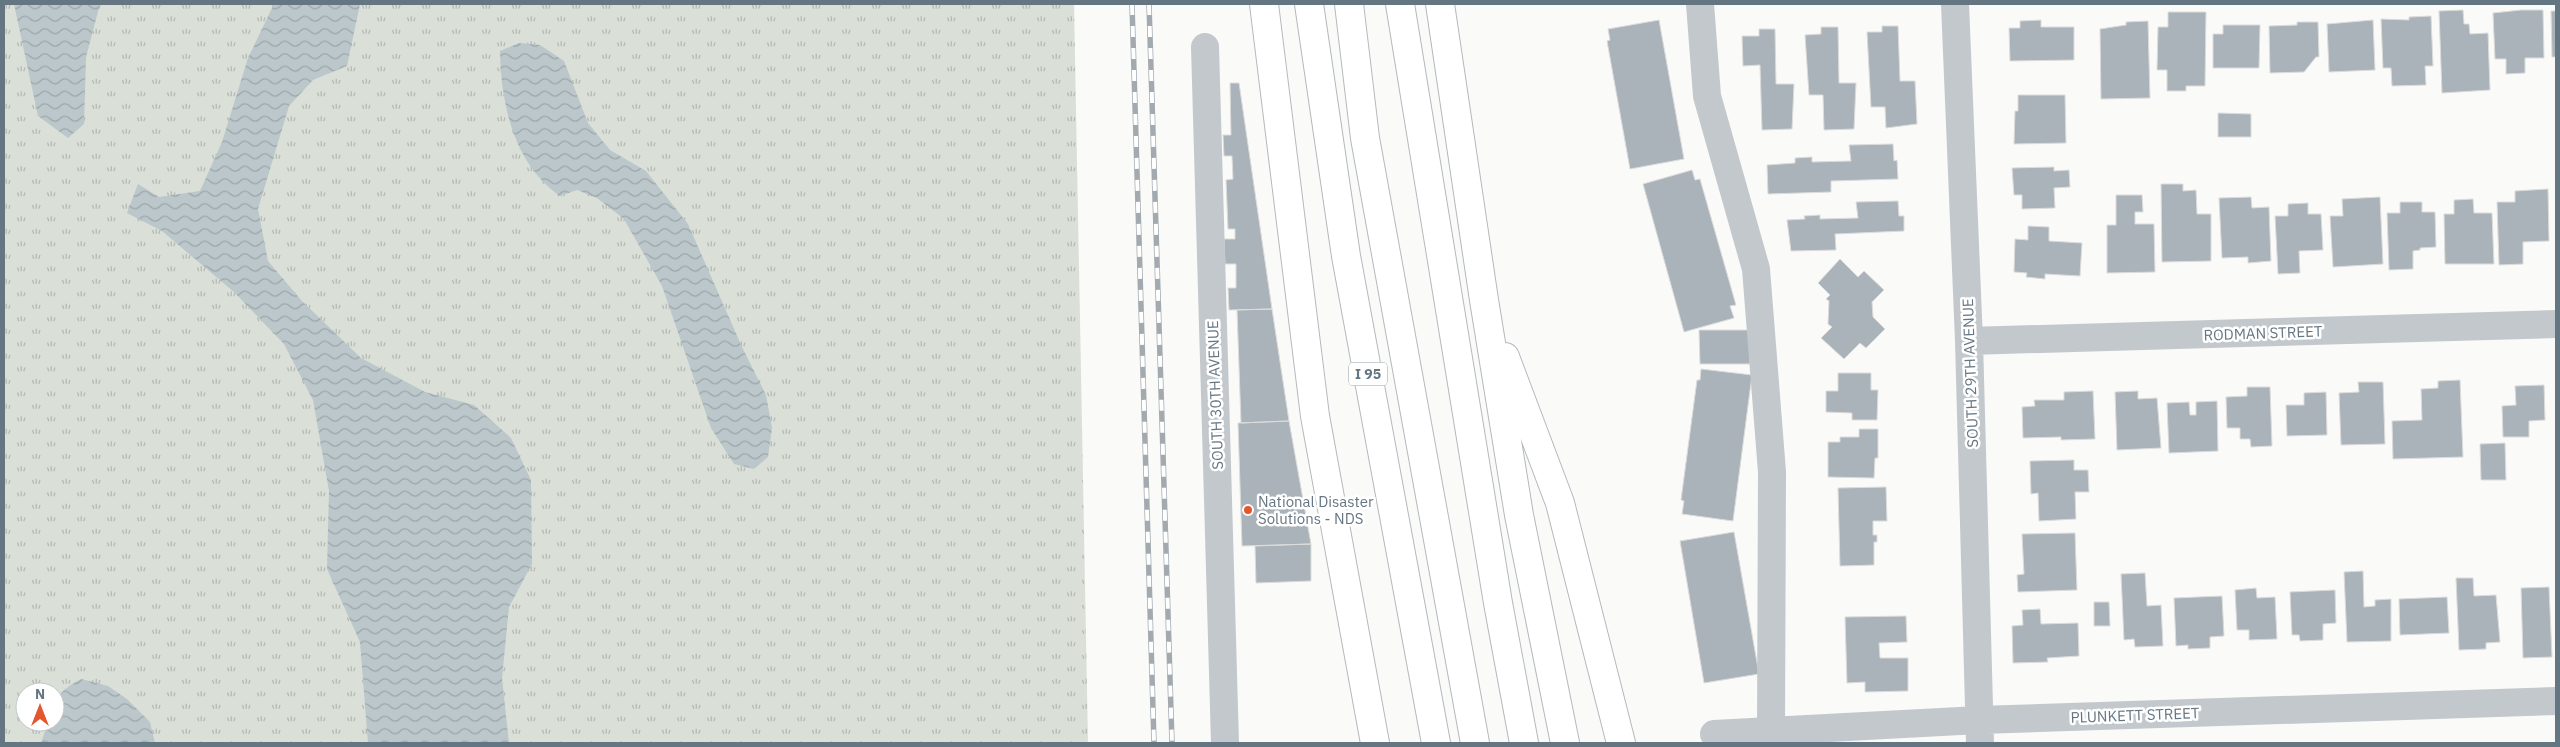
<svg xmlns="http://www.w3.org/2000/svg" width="2560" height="747" font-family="'IBM Plex Sans',sans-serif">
<defs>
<pattern id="grass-tufts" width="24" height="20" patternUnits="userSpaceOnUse" patternTransform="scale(1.25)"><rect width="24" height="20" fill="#dadfd7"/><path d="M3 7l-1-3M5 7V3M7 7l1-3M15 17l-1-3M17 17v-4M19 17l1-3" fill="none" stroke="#b4b9b4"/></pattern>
<pattern id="water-waves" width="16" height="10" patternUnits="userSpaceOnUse" patternTransform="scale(1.25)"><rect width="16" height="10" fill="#bbc7cb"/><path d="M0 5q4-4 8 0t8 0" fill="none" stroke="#9ca6aa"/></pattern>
</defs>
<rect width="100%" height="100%" fill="#fafaf8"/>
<path fill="url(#grass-tufts)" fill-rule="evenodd" d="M 4,4 L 1074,4 L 1088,743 L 4,743 ZM 25,692 L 55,692 L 55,722 L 25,722 Z"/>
<path fill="url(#water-waves)" d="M 14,4 L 100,4 L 86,57 L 84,124 L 68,138 L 38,116 Z
M 274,4 L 360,4 L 347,66 L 313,80 L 289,106 L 258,209 L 268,261 L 302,301 L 361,358 L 425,392 L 474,405 L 511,438 L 531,480 L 532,564 L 509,607 L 502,678 L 509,743 L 368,743 L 360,642 L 327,569 L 329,491 L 313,400 L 284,344 L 234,292 L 162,231 L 127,213 L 138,184 L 159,197 L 200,191 L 222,142 L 248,58 Z
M 519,43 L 540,45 L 564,61 L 588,123 L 610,150 L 646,171 L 688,224 L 742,347 L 766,395 L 772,428 L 768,457 L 754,469 L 734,464 L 711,428 L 662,286 L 624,219 L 597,198 L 577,190 L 560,196 C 514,164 501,105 500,51 Z
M 81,679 L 108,686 L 127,699 L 150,722 L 155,743 L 41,743 L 48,722 L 55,722 C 55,696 59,691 81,679 Z"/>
<path fill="#aab3b9" stroke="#dcdcda" d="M 2463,10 L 2464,24 L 2469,24 L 2470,34 L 2488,33 L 2490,90 L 2442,93 L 2439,11 Z
M 2521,10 L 2543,10 L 2544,58 L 2525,58 L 2525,73 L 2506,74 L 2506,59 L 2495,59 L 2493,13 Z
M 2551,11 L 2556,11 L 2556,57 L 2552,57 Z
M 2168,12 L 2206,12 L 2205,86 L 2186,86 L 2186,91 L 2167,91 L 2167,70 L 2157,70 L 2158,27 L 2168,27 Z
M 2431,16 L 2433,66 L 2425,66 L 2426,85 L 2392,86 L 2391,68 L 2383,68 L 2381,19 L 2409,20 L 2409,17 Z
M 1659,20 L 1684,159 L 1630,169 L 1607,41 L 1610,40 L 1608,29 Z
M 2041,20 L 2041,27 L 2074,27 L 2074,60 L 2010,61 L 2009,28 L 2020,28 L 2020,21 Z
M 2373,20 L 2375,70 L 2329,72 L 2327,24 Z
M 2148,21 L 2150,98 L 2101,99 L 2100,29 L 2126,25 L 2126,22 Z
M 2297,22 L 2318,22 L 2319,57 L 2316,57 L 2304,72 L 2270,73 L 2269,26 L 2297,25 Z
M 2223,25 L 2260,25 L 2259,68 L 2213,68 L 2213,34 L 2223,34 Z
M 1882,26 L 1898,26 L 1900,81 L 1915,81 L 1917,124 L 1886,128 L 1885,107 L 1871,107 L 1867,32 L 1882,32 Z
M 1821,27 L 1838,27 L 1839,83 L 1856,83 L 1854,129 L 1824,130 L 1823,95 L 1809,95 L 1805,35 L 1821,34 Z
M 1759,29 L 1775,29 L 1776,84 L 1794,84 L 1792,129 L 1762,130 L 1760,65 L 1743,66 L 1742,36 L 1759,36 Z
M 1230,83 L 1239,83 L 1272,309 L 1229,310 L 1228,288 L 1236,288 L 1236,264 L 1225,264 L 1224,239 L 1235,239 L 1235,229 L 1228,229 L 1226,180 L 1233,179 L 1232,156 L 1224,156 L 1223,135 L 1231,135 Z
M 2018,95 L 2065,95 L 2066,143 L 2014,144 L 2015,111 L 2018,111 Z
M 2218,113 L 2251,114 L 2251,137 L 2218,137 Z
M 1893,144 L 1894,161 L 1897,160 L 1898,179 L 1831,181 L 1831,192 L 1768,194 L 1767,165 L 1795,163 L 1795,158 L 1812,157 L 1812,162 L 1851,161 L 1849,145 Z
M 2054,167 L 2054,171 L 2069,170 L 2070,187 L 2054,188 L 2055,208 L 2022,209 L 2022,195 L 2014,195 L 2012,168 Z
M 1692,170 L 1695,180 L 1700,179 L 1736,305 L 1730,306 L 1734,318 L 1684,332 L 1643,184 Z
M 2161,184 L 2183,184 L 2183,191 L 2196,190 L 2197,214 L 2211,214 L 2211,261 L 2162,262 Z
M 2548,189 L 2549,241 L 2523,242 L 2523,264 L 2499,265 L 2497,202 L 2515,202 L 2515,191 Z
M 2116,195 L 2142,195 L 2143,212 L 2135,212 L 2135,224 L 2154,224 L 2155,272 L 2107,273 L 2107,225 L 2116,225 Z
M 2251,197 L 2252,208 L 2269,207 L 2271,261 L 2248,263 L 2248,257 L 2222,258 L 2219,198 Z
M 2380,197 L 2383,264 L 2333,267 L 2330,216 L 2343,216 L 2342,199 Z
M 2473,199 L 2474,213 L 2492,213 L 2494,264 L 2445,264 L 2444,214 L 2454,214 L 2454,200 Z
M 1898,201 L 1899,216 L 1904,216 L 1904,231 L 1835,234 L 1836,250 L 1791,251 L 1787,220 L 1805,219 L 1804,216 L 1820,215 L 1820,219 L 1858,218 L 1856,202 Z
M 2400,202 L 2422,202 L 2422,212 L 2435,212 L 2436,247 L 2420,248 L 2420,250 L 2413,251 L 2413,269 L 2389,270 L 2387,213 L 2400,213 Z
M 2308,203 L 2308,214 L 2321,214 L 2323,250 L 2299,251 L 2300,273 L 2278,274 L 2275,216 L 2288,216 L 2288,204 Z
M 2028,226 L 2049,227 L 2049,241 L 2082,243 L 2080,276 L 2045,274 L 2045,279 L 2026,277 L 2027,273 L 2014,272 L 2015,239 L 2028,240 Z
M 1840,259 L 1858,277 L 1864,271 L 1884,290 L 1872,302 L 1873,317 L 1885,329 L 1866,348 L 1860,343 L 1844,359 L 1821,338 L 1832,327 L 1828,324 L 1829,301 L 1826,299 L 1830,295 L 1818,283 Z
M 1272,309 L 1289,421 L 1241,423 L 1237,310 Z
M 1699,330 L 1750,330 L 1750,364 L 1700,364 Z
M 1701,369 L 1752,375 L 1733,521 L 1682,514 L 1684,501 L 1681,500 L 1697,380 L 1700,380 Z
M 1838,373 L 1871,373 L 1871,390 L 1878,390 L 1877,420 L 1852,420 L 1852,413 L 1826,412 L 1826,391 L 1838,391 Z
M 2460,380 L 2463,457 L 2393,459 L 2392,421 L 2422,420 L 2421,389 L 2438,388 L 2438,381 Z
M 2358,382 L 2383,382 L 2385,444 L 2341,445 L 2339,393 L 2359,392 Z
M 2544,385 L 2545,420 L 2529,421 L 2529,437 L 2503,437 L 2502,406 L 2516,405 L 2515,386 Z
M 2247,387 L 2270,387 L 2272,446 L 2251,447 L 2250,439 L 2240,439 L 2240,428 L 2227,428 L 2226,397 L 2247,396 Z
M 2093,391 L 2095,439 L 2061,440 L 2061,437 L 2023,438 L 2022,407 L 2035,406 L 2034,400 L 2064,400 L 2064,392 Z
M 2138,391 L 2138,399 L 2157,398 L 2161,448 L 2117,450 L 2115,392 Z
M 2326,392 L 2327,435 L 2287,436 L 2286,405 L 2304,405 L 2304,393 Z
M 2217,401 L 2218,451 L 2169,453 L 2167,403 L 2189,402 L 2190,415 L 2196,415 L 2196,402 Z
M 1289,421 L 1311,544 L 1242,546 L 1238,423 Z
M 1859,429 L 1878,429 L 1878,458 L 1875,458 L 1874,478 L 1828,477 L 1828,442 L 1840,442 L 1840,437 L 1859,437 Z
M 2505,443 L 2506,480 L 2481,480 L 2480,444 Z
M 2074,460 L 2074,470 L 2088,470 L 2089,492 L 2075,492 L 2076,519 L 2039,521 L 2038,493 L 2031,494 L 2030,461 Z
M 1886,487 L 1887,521 L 1873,521 L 1873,535 L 1877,535 L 1877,542 L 1874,542 L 1874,565 L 1840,566 L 1838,488 Z
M 1734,532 L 1759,674 L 1704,683 L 1680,541 Z
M 2075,533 L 2077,590 L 2018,592 L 2017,575 L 2024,574 L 2022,534 Z
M 1311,544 L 1311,581 L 1256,583 L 1255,546 Z
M 2363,571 L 2364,607 L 2375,606 L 2375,600 L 2391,599 L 2391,641 L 2347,642 L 2344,572 Z
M 2145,573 L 2147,606 L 2161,605 L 2163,646 L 2135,647 L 2134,639 L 2124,640 L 2121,574 Z
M 2456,578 L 2473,578 L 2474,596 L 2496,595 L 2500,642 L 2486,643 L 2486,649 L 2459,650 Z
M 2549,587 L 2552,657 L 2523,658 L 2521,588 Z
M 2256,588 L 2257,598 L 2275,597 L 2277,639 L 2249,640 L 2249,630 L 2237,630 L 2235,590 Z
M 2335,590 L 2336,623 L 2323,624 L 2323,640 L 2300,641 L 2299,635 L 2292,635 L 2290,592 Z
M 2222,596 L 2224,636 L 2210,637 L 2210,648 L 2188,649 L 2188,645 L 2176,646 L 2174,598 Z
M 2447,597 L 2449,633 L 2400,635 L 2399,599 Z
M 2094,602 L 2109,602 L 2110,626 L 2094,626 Z
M 2040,609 L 2041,624 L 2078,623 L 2079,656 L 2047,658 L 2048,662 L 2013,663 L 2012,626 L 2023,625 L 2022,610 Z
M 1906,616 L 1907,642 L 1879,643 L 1880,658 L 1908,658 L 1908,691 L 1865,692 L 1865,682 L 1847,683 L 1845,617 Z"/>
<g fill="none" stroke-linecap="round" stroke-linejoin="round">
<defs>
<path id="highway" d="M 1264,4 L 1315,416 L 1375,743
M 1309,4 L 1346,256 L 1436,743
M 1349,4 L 1365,138 L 1475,743
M 1400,4 L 1498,603 L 1524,743
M 1440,4 L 1484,300 L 1519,515 L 1565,743
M 1505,357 L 1560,503 L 1621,743"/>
</defs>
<use href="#highway" stroke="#b4b9bd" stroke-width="30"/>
<path stroke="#c3c8cc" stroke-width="28" d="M 1700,4 L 1707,96 L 1756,269 L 1772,472 L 1771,731
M 1955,4 L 1969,341 L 1980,743
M 1205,47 L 1225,743
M 1969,341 L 2556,324
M 1714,734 L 1979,720 L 2556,701"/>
<use href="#highway" stroke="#fff" stroke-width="28"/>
<defs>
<path id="rail" d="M 1132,4 L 1154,743
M 1149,4 L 1172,743"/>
</defs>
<use href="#rail" stroke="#a2aab0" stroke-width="5.5"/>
<use href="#rail" stroke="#fff" stroke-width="4" stroke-dasharray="11" stroke-linecap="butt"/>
</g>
<circle fill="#e4572e" stroke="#fff" stroke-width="2" cx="1248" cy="510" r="5"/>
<g text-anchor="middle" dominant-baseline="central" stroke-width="5" stroke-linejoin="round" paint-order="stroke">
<rect fill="#fff" stroke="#939fa8" stroke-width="1" x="1349" y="362.5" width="38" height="23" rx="4"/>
<g font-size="14" font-weight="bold" fill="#657683">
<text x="1368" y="374">I 95</text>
</g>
<g font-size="15" fill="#657683" stroke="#fff">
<text transform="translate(2263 333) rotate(-2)">RODMAN STREET</text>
<text transform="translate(1970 373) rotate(-92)">SOUTH 29TH AVENUE</text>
<text transform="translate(1215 395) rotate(-92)">SOUTH 30TH AVENUE</text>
<text transform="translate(2135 715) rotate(-2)">PLUNKETT STREET</text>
</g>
<g font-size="15" fill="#657683" stroke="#fff" text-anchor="start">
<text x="1258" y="501">National Disaster<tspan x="1258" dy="17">Solutions - NDS</tspan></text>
</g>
</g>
<rect width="2560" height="747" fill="none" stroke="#657683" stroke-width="10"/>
<g transform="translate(40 707)"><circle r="24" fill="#ffffff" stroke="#c1c8cd"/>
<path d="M0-4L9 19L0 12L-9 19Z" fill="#e4572e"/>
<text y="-8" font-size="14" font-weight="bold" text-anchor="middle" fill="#657683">N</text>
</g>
</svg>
